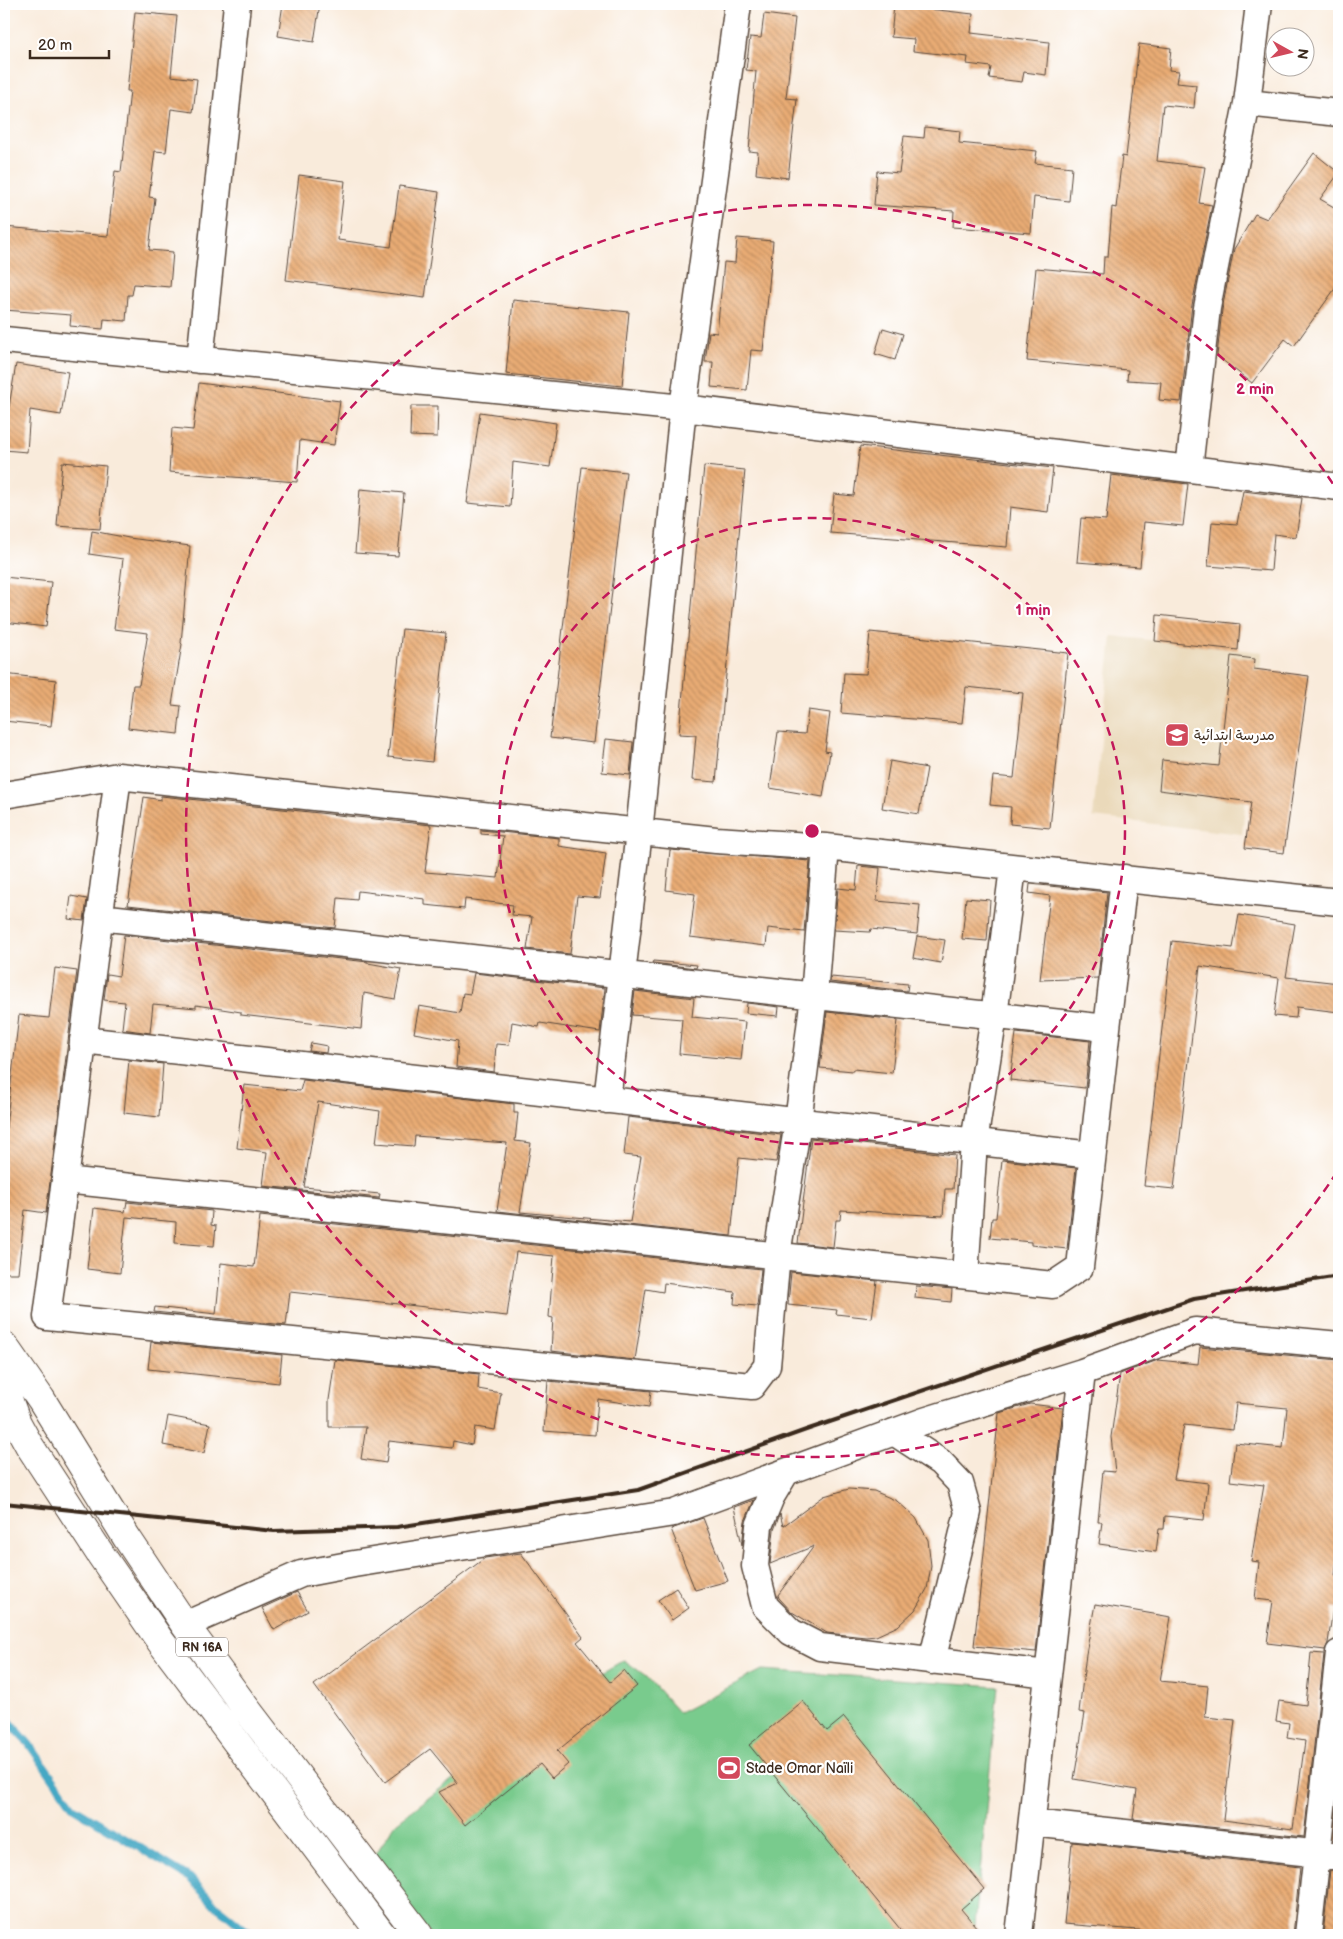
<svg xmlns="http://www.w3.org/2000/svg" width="1343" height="1939" font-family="'Balsamiq Sans','Playpen Sans Arabic',sans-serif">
<defs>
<pattern id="building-back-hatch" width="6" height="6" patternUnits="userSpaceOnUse" patternTransform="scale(1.25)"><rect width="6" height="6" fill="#e9ac75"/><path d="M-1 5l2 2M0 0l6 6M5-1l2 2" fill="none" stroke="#be8c5f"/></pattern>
</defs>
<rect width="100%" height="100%" fill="#fff"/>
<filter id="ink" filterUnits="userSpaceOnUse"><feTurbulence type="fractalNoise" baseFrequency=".02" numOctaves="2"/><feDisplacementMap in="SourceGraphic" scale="10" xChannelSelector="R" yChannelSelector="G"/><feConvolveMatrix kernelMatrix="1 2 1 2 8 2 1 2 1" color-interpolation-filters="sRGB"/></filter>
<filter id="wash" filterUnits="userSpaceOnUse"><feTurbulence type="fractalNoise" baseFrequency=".0096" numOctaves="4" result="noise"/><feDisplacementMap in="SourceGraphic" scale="20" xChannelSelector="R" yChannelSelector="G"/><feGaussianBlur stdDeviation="1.12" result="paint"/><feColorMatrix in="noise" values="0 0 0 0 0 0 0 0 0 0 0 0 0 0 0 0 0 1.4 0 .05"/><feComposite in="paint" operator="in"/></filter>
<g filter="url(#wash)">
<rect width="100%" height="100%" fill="#f9ebdb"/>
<path fill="#ead9ba" d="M 1112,636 L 1262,652 L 1242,834 L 1093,817 Z"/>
<path fill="#79cb8d" stroke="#5a7a56" d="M 624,1660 L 646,1676 L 679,1713 L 762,1670 L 998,1686 L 974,1935 L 431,1935 L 371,1861 L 396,1823 L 558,1698 Z"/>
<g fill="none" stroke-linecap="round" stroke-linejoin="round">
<path stroke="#45a8c4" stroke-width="8" d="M 4,1715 L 29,1744 L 74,1808 L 190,1878 L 215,1905 L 252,1935"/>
</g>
<g id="blocks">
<path fill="url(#building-back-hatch)" d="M 283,4 L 320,4 L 314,42 L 278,36 Z
M 894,5 L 973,14 L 971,33 L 1049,42 L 1046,75 L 1024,72 L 1022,82 L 989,78 L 991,67 L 967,64 L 968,57 L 913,51 L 914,39 L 891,37 Z
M 135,12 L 177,16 L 171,76 L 197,79 L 193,112 L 171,109 L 166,152 L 155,151 L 149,197 L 155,198 L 149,250 L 173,252 L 170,287 L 134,284 L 132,295 L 128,295 L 126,321 L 104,319 L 103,329 L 70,326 L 71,315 L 4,310 L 4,227 L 108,236 L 115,171 L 121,172 L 130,91 L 127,91 Z
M 764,14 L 795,18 L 786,98 L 797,99 L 788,178 L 756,174 L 758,152 L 749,151 L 756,71 L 746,70 L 750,37 L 761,38 Z
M 1139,44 L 1171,48 L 1169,70 L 1179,71 L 1177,83 L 1196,85 L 1194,108 L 1163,105 L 1157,161 L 1205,167 L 1199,203 L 1212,205 L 1192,305 L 1181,402 L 1159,400 L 1161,382 L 1127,380 L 1128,370 L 1027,361 L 1036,268 L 1103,274 L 1104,257 L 1108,257 L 1112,207 L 1116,208 L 1122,156 L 1126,157 Z
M 925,127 L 960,131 L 959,143 L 1037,151 L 1035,163 L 1072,167 L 1069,201 L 1034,197 L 1031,233 L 953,227 L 954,211 L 874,205 L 877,171 L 899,173 L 904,136 L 924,138 Z
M 1314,153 L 1339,173 L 1320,199 L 1339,210 L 1339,283 L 1294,346 L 1285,339 L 1252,383 L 1217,356 L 1222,310 L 1234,249 L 1255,214 L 1267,219 Z
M 299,175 L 345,181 L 338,240 L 391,247 L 399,186 L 439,192 L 425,298 L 286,280 Z
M 737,238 L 773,241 L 763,351 L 751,350 L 747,390 L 711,387 L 713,362 L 705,362 L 709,332 L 717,333 L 724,262 L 735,263 Z
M 513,300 L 629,312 L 622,386 L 506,374 Z
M 883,328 L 903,334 L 895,360 L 875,354 Z
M 16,364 L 68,372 L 61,415 L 30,410 L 27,452 L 4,450 L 4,406 L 9,407 Z
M 199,383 L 340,401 L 334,445 L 300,440 L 297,482 L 169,472 L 172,428 L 193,430 Z
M 411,406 L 438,406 L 437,437 L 410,436 Z
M 480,412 L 556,423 L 550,467 L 513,462 L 510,507 L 467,503 Z
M 860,446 L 1053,468 L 1048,512 L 1010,507 L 1007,547 L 830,533 L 834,494 L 854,496 Z
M 62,462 L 106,466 L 100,529 L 57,526 Z
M 704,466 L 745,470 L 716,782 L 692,780 L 696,735 L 679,734 Z
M 582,467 L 626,472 L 594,743 L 550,738 Z
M 1111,475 L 1188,484 L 1183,526 L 1144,522 L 1140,567 L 1077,562 L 1081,518 L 1106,520 Z
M 360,489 L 404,493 L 398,556 L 355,553 Z
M 1243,491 L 1302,498 L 1296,537 L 1274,534 L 1271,571 L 1208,566 L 1212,522 L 1237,524 Z
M 92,531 L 129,538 L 190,546 L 181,643 L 182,644 L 172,705 L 181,706 L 178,734 L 128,728 L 133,685 L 139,685 L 148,633 L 114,629 L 123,559 L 89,554 Z
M 4,577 L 51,582 L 46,627 L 4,622 Z
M 1157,615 L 1240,624 L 1238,650 L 1155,641 Z
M 402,629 L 446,633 L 432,762 L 388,757 Z
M 870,632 L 1068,653 L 1050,828 L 1010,824 L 1011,807 L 990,805 L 993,776 L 1014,778 L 1023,693 L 966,687 L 962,723 L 841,713 L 844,673 L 866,674 Z
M 1231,656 L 1255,659 L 1254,669 L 1309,676 L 1284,853 L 1245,848 L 1251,802 L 1159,790 L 1162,760 L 1219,766 Z
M 4,674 L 56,680 L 51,726 L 4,721 Z
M 808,710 L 830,713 L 825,751 L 830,752 L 823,797 L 770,788 L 778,732 L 805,734 Z
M 606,739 L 633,742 L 630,775 L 602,772 Z
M 890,761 L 927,768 L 919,814 L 882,808 Z
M 161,796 L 431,825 L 425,872 L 498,878 L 503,836 L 481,834 L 481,830 L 559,838 L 559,846 L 606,853 L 600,898 L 577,896 L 570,954 L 527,949 L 532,917 L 512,915 L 513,905 L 465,899 L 464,909 L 425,905 L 425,899 L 358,891 L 357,900 L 338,898 L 335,928 L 128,905 L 144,797 L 161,800 Z
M 670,850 L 810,861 L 804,932 L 768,928 L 766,946 L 690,937 L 695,894 L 666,890 Z
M 858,866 L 880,868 L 877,901 L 920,905 L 917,934 L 871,929 L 870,932 L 834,930 L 838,888 L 856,890 Z
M 1030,884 L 1107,892 L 1098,978 L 1040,980 L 1050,896 L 1029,893 Z
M 71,896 L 87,899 L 84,921 L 68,919 Z
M 966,898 L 990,900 L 987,941 L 962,939 Z
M 1239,915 L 1295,924 L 1286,977 L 1339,983 L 1339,1012 L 1297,1007 L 1296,1018 L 1274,1016 L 1279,978 L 1200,966 L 1174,1189 L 1144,1186 L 1172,941 L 1233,948 Z
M 124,935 L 368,962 L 368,963 L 401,969 L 395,999 L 364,993 L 361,1029 L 241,1015 L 241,1012 L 196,1005 L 196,1008 L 153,1004 L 150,1033 L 122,1029 L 125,1002 L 104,1000 L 107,974 L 119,976 Z
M 917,936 L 945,940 L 941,963 L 913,958 Z
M 653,961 L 697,965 L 696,968 L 652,963 Z
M 55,968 L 77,971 L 46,1213 L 25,1210 L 18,1273 L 4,1273 L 4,1144 L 19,1015 L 49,1018 Z
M 474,973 L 605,988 L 600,1032 L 540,1023 L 539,1027 L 512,1022 L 509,1045 L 496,1044 L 494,1072 L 456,1067 L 458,1041 L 414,1033 L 419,1006 L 460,1013 L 463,993 L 470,994 Z
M 831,977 L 908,984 L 907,991 L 830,982 Z
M 635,991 L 694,998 L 692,1017 L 745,1022 L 741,1060 L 679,1054 L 682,1019 L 632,1015 Z
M 747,1003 L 779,1007 L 778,1016 L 746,1013 Z
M 827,1012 L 898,1020 L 892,1073 L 853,1069 L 853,1071 L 820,1068 Z
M 1016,1033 L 1090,1041 L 1085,1088 L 1010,1080 Z
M 311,1043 L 327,1046 L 326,1053 L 309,1051 Z
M 129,1060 L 163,1064 L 159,1117 L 124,1113 Z
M 303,1080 L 514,1104 L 514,1113 L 518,1113 L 515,1141 L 531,1143 L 520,1212 L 630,1222 L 641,1157 L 624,1155 L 628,1117 L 781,1135 L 776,1162 L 739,1158 L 731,1236 L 497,1211 L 507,1143 L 415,1136 L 414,1146 L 376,1143 L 380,1111 L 318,1102 L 304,1187 L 380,1194 L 379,1198 L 263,1186 L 267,1152 L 237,1148 L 244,1085 L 300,1091 Z
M 811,1138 L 955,1155 L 953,1189 L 945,1189 L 943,1216 L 841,1210 L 840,1220 L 836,1220 L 833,1247 L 798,1243 Z
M 1002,1160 L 1076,1168 L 1067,1249 L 1031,1245 L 1031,1242 L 990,1238 L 992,1218 L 996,1218 Z
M 127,1202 L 212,1211 L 211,1225 L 216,1226 L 214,1246 L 175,1243 L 176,1222 L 126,1217 L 120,1273 L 87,1269 L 94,1208 L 125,1212 Z
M 260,1216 L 761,1269 L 757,1306 L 734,1304 L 735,1292 L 664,1283 L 663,1292 L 646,1289 L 635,1360 L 551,1351 L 553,1318 L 549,1317 L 554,1256 L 516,1252 L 507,1316 L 290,1292 L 286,1325 L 154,1312 L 155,1307 L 216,1314 L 221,1263 L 254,1267 Z
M 791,1272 L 877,1281 L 872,1318 L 836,1314 L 837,1310 L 788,1305 Z
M 916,1286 L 952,1289 L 951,1302 L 915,1298 Z
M 151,1342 L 282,1355 L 279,1383 L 148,1369 Z
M 1200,1347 L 1339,1360 L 1339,1541 L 1335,1576 L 1339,1577 L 1339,1608 L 1333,1608 L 1328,1643 L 1325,1650 L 1267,1643 L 1273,1601 L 1255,1599 L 1259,1562 L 1251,1561 L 1264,1485 L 1230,1481 L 1235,1443 L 1283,1448 L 1287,1408 L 1236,1403 L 1233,1430 L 1184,1425 L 1174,1479 L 1208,1483 L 1204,1520 L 1165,1516 L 1164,1529 L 1159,1529 L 1156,1552 L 1099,1544 L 1102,1522 L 1098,1522 L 1103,1471 L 1115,1472 L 1111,1437 L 1120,1374 L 1158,1360 L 1198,1364 Z
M 335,1360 L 479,1374 L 478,1389 L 501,1393 L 495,1430 L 475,1427 L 472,1445 L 453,1441 L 452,1448 L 389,1441 L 386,1463 L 361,1459 L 366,1427 L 329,1427 L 329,1400 Z
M 548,1381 L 651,1391 L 649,1407 L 598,1399 L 595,1435 L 544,1431 Z
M 1030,1404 L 1063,1408 L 1036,1652 L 974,1646 L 999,1413 Z
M 168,1416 L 210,1424 L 204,1453 L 163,1445 Z
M 849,1489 L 874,1491 L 897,1501 L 916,1518 L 928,1540 L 931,1566 L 927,1589 L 915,1610 L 898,1626 L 876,1636 L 866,1637 L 827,1633 L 792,1612 L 779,1598 L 778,1595 L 814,1546 L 770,1564 L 774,1530 L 780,1514 L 783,1526 L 824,1496 Z
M 754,1500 L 745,1521 L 742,1545 L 734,1507 Z
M 703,1518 L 728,1581 L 695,1590 L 671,1529 Z
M 521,1553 L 583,1637 L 577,1642 L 610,1682 L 624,1670 L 637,1686 L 557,1751 L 568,1764 L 552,1778 L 540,1764 L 465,1825 L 439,1792 L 458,1783 L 430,1749 L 385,1782 L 314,1685 L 485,1558 Z
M 676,1588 L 689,1608 L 672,1620 L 658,1600 Z
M 297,1592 L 308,1611 L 274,1630 L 262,1608 Z
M 1095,1604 L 1171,1617 L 1160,1681 L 1208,1686 L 1205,1717 L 1235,1720 L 1223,1820 L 1293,1829 L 1305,1741 L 1287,1738 L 1289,1723 L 1276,1721 L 1279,1701 L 1306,1705 L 1311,1653 L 1324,1654 L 1304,1837 L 1133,1819 L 1137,1790 L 1074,1779 L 1085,1713 L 1079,1712 L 1086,1654 Z
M 803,1701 L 827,1731 L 844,1717 L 984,1889 L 961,1909 L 983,1935 L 905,1935 L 749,1745 Z
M 1339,1788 L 1339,1841 L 1334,1840 Z
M 1072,1842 L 1300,1867 L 1293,1935 L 1207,1935 L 1186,1931 L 1186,1934 L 1064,1924 Z
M 1330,1870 L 1339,1871 L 1339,1935 L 1323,1935 Z"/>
</g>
</g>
<g filter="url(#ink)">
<use href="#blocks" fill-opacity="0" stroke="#58473a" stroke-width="1"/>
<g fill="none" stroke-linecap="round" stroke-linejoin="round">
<defs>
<path id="minor" d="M 1247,103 L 1339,113
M 4,340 L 683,408 L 1339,487
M 200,360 L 237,4
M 1189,469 L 1207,308 L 1247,103 L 1259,4
M 4,795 L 118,776
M 826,847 L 814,996 L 798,1122 L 777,1255 L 767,1366 L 752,1386 L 47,1317 L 118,776 L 716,840 L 826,847 L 1339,902
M 99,917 L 1107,1028
M 83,1040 L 1092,1155
M 607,1100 L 639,832 L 683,408 L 738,4
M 65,1180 L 1053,1285 L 1080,1267 L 1124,878
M 965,1275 L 974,1142 L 994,1016 L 1013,868
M 894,1432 L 940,1462 L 960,1483 L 968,1512 L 932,1661
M 786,1472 L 771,1497 L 759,1526 L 755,1566 L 765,1606 L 791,1632 L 820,1647 L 1048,1674
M 185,1625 L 301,1574 L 354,1564 L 674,1513 L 924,1421 L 1082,1372 L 1195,1331 L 1339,1345
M 1032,1823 L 1339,1856
M 1019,1935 L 1082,1372
M 1308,1935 L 1339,1653"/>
<path id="major" d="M 4,1346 L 41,1399 L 127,1538 L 185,1625 L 245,1707 L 419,1935
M 4,1388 L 17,1423 L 29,1445 L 101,1555 L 161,1642 L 382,1935"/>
</defs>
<use href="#minor" stroke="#58473a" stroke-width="29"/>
<use href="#major" stroke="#58473a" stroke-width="30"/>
<use href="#minor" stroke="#fff" stroke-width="26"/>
<use href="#major" stroke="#fff" stroke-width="28"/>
<path stroke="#3b2a1e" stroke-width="4" d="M 4,1503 L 274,1531 L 397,1527 L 638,1490 L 806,1430 L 1194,1299 L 1339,1276"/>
</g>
</g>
<g fill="none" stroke="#c2185b" stroke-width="2.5" stroke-dasharray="9 6">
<circle cx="812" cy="831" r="313"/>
<path d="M1337 1172A626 626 0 1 1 1337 490"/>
</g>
<defs>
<symbol id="school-square" viewBox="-11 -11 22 22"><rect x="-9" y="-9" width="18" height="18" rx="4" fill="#d1495b" stroke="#fff"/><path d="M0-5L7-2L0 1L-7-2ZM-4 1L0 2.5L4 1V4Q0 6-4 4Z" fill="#fff"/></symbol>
<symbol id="stadium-square" viewBox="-11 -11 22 22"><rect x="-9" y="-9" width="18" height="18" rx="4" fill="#d1495b" stroke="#fff"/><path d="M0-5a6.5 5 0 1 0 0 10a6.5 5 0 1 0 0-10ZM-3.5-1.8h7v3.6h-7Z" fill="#fff"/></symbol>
</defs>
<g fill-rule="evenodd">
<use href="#school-square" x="1163" y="721" width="28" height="28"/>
<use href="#stadium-square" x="715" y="1754" width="28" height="28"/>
</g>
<g text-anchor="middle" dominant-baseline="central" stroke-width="4.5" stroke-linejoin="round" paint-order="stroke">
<rect fill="#fff" stroke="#766a62" stroke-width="1" x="176" y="1637.5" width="52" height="19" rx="4"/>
<g font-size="12" font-weight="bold" fill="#3b2a1e">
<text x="202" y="1647">RN 16A</text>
</g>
<g font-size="14" fill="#3b2a1e" stroke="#fff" text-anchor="start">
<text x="1194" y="735">مدرسة ابتدائية</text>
<text x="746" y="1768">Stade Omar Naïli</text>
</g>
</g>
<circle cx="812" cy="831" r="8" fill="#c2185b" stroke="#fff" stroke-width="2.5"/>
<g font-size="15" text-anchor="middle" font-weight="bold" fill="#c2185b" stroke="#fff" stroke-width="4.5" stroke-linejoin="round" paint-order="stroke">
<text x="1255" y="394">2 min</text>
<text x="1033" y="615">1 min</text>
</g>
<rect width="1343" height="1939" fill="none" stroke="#fff" stroke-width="20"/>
<g transform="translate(1290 52) rotate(98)"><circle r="24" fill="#ffffff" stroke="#b1aaa5"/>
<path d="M0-4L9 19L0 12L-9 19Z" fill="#d1495b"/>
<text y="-8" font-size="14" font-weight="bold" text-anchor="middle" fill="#3b2a1e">N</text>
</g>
<path d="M30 50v8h79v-8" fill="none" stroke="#3b2a1e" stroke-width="2.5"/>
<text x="38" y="50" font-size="15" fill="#3b2a1e" stroke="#ffffff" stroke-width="4" paint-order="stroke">20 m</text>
</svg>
